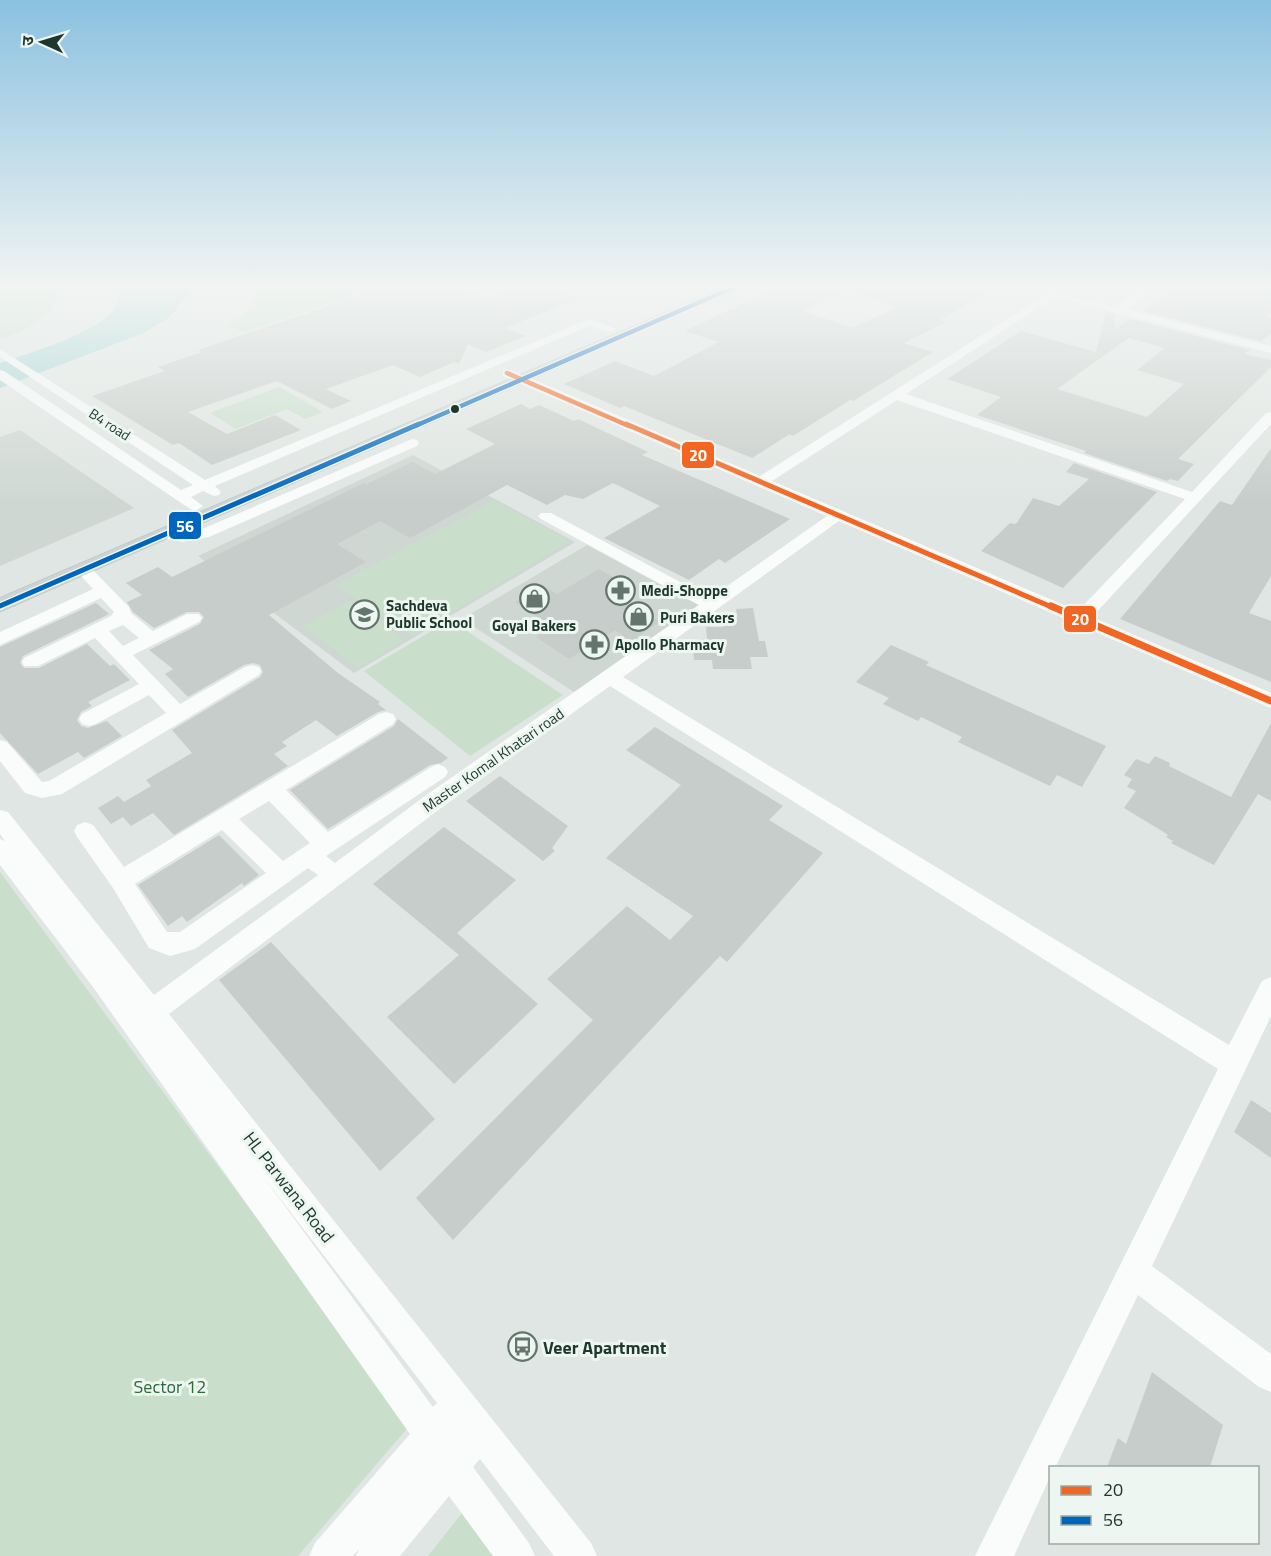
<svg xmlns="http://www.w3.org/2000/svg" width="1271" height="1556" font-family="'Titillium Web','Noto Sans Devanagari',sans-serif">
<rect width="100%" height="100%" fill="#e0e6e3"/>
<path fill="#ced7d2" d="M 20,430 L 134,508 L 0,566 L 0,437 Z
M 413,455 L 575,542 L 354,673 L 198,556 Z
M 587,545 L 698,605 L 574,692 L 462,619 Z"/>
<path fill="#c9dfcc" d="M 0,285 L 59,285 C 56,316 29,330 2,339 L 0,338 Z
M 250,285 L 386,285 L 243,332 L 228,325 C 242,318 250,311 255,296 Z
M 279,387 L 323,412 L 305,419 L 287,409 L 236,429 L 210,413 Z
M 494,501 L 570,541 L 412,636 L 336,585 Z
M 350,601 L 404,640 L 358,667 L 303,626 Z
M 450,620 L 563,695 L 470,756 L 364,671 Z
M 0,872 L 410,1425 L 298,1556 L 0,1556 Z
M 462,1513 L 493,1556 L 428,1556 Z"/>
<path fill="#a0d5d4" d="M 117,285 L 189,285 L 191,291 L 169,318 L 141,334 L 0,388 L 0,363 C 30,353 91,335 112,312 C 118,305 119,293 117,285 Z"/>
<path fill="#c7cdca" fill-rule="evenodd" d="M 391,285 L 449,285 L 485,298 L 521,285 L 542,285 L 579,298 L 505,328 L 525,336 L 486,352 L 468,344 L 459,364 L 454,362 L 420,377 L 393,365 L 326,389 L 351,401 L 332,409 L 277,381 L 188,412 L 227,434 L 275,415 L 301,430 L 212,465 L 179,443 L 173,445 L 92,396 L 165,371 L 158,367 L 202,352 L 198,350 Z
M 789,285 L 902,285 L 923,291 L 934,285 L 998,285 L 940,320 L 946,322 L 904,343 L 933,352 L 853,401 L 850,400 L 793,436 L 790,434 L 752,458 L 624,406 L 620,408 L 564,384 L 615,361 L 654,376 L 719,342 L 685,331 L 755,298 ZM 849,292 L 898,307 L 852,328 L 803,311 Z
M 1181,285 L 1240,285 L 1271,292 L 1271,313 L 1266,316 L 1271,317 L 1271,334 L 1261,341 L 1142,311 Z
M 1106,312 L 1114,315 L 1115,329 L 1130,319 L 1250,350 L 1244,354 L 1271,360 L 1271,367 L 1178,459 L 1194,464 L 1178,481 L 1170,479 L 1167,481 L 1084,453 L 1086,451 L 977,415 L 1001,397 L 947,379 L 1021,331 L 1096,352 ZM 1129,338 L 1165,348 L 1137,370 L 1184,384 L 1147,417 L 1057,389 Z
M 521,404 L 530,409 L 539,405 L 574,421 L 578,419 L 648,452 L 642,455 L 790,519 L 725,563 L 719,559 L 689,580 L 604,538 L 660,506 L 613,483 L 583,499 L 565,495 L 547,505 L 507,485 L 410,538 L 380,521 L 337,544 L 366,562 L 269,615 L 338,673 L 380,702 L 378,704 L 386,710 L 378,712 L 337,736 L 316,720 L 282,742 L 287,746 L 274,754 L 288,766 L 174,835 L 153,813 L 131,826 L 123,817 L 111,824 L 98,808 L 118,796 L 124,802 L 151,786 L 146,780 L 192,753 L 172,730 L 260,677 L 263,672 L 260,665 L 253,663 L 244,665 L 188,697 L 165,674 L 173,669 L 149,650 L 200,624 L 204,617 L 199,612 L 187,612 L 154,628 L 133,612 L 127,602 L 142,595 L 126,583 L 158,567 L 172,577 L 364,483 L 367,484 L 412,462 L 435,474 L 495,444 L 466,429 Z
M 1271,448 L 1271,576 L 1249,613 L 1271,621 L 1271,682 L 1120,619 L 1220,501 L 1232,505 Z
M 1074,463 L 1157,492 L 1063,588 L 981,551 L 1010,523 L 1016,524 L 1033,498 L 1059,506 L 1089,479 L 1066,472 Z
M 599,569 L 630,587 L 616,596 L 659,622 L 631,641 L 615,630 L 569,659 L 536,637 L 553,627 L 515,602 L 544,586 L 557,594 Z
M 96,603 L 109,614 L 23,656 L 20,663 L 24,668 L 39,668 L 87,644 L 110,666 L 114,664 L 130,680 L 88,702 L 92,706 L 81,712 L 77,720 L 81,726 L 88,728 L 107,721 L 122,736 L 84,758 L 78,752 L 38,774 L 0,733 L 0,647 Z
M 753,608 L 759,641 L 765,641 L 768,657 L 750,657 L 752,669 L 713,669 L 712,660 L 694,660 L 692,639 L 707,639 L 706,627 L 723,627 L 722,616 L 737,616 L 736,609 Z
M 891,645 L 929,662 L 926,665 L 1106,746 L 1082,787 L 1057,775 L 1050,786 L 958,742 L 962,737 L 921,717 L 918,721 L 883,704 L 889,698 L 856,682 Z
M 398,719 L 448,758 L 441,763 L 430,765 L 328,829 L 290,790 L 394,726 Z
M 1271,723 L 1271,801 L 1258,794 L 1214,865 L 1171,843 L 1173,841 L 1166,837 L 1168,835 L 1162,831 L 1124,808 L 1136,791 L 1127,787 L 1132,779 L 1124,775 L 1136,759 L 1149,764 L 1155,756 L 1170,763 L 1169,766 L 1231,797 Z
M 655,727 L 783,806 L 769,820 L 823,853 L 727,962 L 720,956 L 453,1240 L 416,1198 L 593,1020 L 547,979 L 627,906 L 670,940 L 693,916 L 606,858 L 681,785 L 626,750 Z
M 500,776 L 568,826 L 552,848 L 555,851 L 543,861 L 466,801 Z
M 444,827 L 516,880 L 457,933 L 538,1004 L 454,1084 L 387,1017 L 459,955 L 373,884 Z
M 219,835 L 259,875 L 244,886 L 242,883 L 187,922 L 182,916 L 168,926 L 138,885 Z
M 271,942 L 435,1119 L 380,1171 L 219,980 Z
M 1251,1100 L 1271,1113 L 1271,1158 L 1234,1132 Z
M 1152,1372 L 1223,1425 L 1210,1467 L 1107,1467 L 1118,1438 L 1126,1444 Z"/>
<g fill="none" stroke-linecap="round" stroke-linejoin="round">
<defs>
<path id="major" d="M 729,285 L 745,285 L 0,612 L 0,598 Z"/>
</defs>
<use href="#major" stroke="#bac3bf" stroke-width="1"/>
<path fill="#fafbfb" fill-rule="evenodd" d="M 1014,285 L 1030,285 L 1116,307 L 1147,285 L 1158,285 L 1126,309 L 1271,346 L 1271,353 L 1055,297 L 906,394 L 1192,492 L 1266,413 L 1271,412 L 1271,424 L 1092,617 L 1271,693 L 1271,708 L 839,521 L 623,677 L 1229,1045 L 1262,981 L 1271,977 L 1271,1016 L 1152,1266 L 1271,1354 L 1271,1392 L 1259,1387 L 1138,1295 L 1055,1468 L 1050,1468 L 1050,1477 L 1014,1556 L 975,1556 L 1218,1069 L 610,686 L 441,808 L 169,1014 L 591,1543 L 597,1556 L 554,1556 L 480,1459 L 473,1467 L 529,1543 L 535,1556 L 493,1556 L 449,1496 L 400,1556 L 356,1556 L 359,1549 L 353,1556 L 309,1556 L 315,1543 L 410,1434 L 93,987 L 0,865 L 0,839 L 5,841 L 0,834 L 0,810 L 8,812 L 154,995 L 318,875 L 308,868 L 195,949 L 170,956 L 149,948 L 113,888 L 77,837 L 74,831 L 77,825 L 85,822 L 93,825 L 124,867 L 379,714 L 386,712 L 393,714 L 396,719 L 393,724 L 286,790 L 328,832 L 431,767 L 438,764 L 445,767 L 448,772 L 445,777 L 326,856 L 335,863 L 425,796 L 699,605 L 541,519 L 538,516 L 541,513 L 551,513 L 710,598 L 827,516 L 503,376 L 503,370 L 511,370 L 760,476 L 1045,295 ZM 897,400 L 1185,499 L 1078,611 L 772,481 ZM 269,801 L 310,843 L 283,861 L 239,819 ZM 222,830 L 266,873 L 180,932 L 167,932 L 135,884 ZM 262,1175 L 437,1403 L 433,1407 Z
M 589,319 L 616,329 L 610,332 L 589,326 L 215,486 L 221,492 L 219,495 L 214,496 L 203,491 L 191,497 L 203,506 L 195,511 L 190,509 L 0,380 L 0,370 L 4,371 L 181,490 L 193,485 L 0,357 L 0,349 L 205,480 Z
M 412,439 L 417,440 L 419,443 L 417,446 L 209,537 L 182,542 L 159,537 L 157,534 L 165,529 L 182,532 L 200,530 Z
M 83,564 L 89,566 L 129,607 L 131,613 L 153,631 L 187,614 L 199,614 L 202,618 L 199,622 L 133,655 L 180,704 L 245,667 L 252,665 L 259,667 L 261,671 L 259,675 L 62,794 L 42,798 L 25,793 L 0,761 L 0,740 L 7,742 L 42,782 L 49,781 L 166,713 L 149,695 L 96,724 L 89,726 L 82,724 L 79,719 L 82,714 L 139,684 L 95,638 L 38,666 L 24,666 L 22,662 L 24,658 L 111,616 L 114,612 L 101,598 L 0,645 L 0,632 L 93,589 L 75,569 ZM 123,625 L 139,638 L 123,646 L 109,631 Z"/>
<use href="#major" fill="#ccd3d0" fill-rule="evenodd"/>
<defs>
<path id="bus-1-far2" d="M 507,373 L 629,426"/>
<path id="bus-1-far1" d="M 626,424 L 1054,608"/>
<path id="bus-1" d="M 1051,606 L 1271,701"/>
<path id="bus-2-far1" d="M 415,426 L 739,285"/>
<path id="bus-2" d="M 0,606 L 419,424"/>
</defs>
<use href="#bus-1-far2" stroke="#edf6f0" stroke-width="7"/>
<use href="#bus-1-far1" stroke="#edf6f0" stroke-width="8"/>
<use href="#bus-1" stroke="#edf6f0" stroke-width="11"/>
<use href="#bus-2-far1" stroke="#edf6f0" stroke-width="7"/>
<use href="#bus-2" stroke="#edf6f0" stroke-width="8"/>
<use href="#bus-1-far2" stroke="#f26522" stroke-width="4.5"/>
<use href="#bus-1-far1" stroke="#f26522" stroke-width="5"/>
<use href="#bus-1" stroke="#f26522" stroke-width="7"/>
<use href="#bus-2-far1" stroke="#0065bd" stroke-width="4.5"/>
<use href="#bus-2" stroke="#0065bd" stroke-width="5"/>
</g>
<linearGradient id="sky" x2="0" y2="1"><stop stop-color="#8bc1e0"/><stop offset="0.57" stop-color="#f1f4f2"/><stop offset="1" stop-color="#f1f4f2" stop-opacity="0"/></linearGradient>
<rect width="1271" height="503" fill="url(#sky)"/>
<defs>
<symbol id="pharmacy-ring" viewBox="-11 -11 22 22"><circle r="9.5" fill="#edf6f0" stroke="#63756d" stroke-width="1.5"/><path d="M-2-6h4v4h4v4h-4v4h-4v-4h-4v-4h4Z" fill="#63756d"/></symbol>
<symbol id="shop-ring" viewBox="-11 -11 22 22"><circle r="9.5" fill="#edf6f0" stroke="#63756d" stroke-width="1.5"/><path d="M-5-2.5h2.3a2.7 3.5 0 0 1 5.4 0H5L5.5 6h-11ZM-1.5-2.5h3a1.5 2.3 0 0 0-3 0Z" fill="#63756d"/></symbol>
<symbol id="school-ring" viewBox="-11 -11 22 22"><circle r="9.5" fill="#edf6f0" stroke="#63756d" stroke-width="1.5"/><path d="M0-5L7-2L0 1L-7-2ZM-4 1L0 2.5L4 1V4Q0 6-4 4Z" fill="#63756d"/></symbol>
<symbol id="bus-ring" viewBox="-11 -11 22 22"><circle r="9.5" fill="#edf6f0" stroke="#63756d" stroke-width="1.5"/><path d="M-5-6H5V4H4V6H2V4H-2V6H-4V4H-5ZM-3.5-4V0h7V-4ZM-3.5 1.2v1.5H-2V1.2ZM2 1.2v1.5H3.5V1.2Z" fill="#63756d"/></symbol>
</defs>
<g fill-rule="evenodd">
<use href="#pharmacy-ring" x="604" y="574" width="33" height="33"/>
<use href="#shop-ring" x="518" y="582" width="33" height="33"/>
<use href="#school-ring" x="348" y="598" width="33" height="33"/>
<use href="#shop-ring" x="622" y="600" width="33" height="33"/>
<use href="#pharmacy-ring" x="578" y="628" width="33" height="33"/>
<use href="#bus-ring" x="506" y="1330" width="33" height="33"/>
</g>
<circle fill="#1f382d" stroke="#edf6f0" stroke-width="2" cx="455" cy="409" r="5"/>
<g text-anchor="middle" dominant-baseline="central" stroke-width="6" stroke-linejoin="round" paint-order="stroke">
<g font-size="14" fill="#1f382d" stroke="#edf6f0">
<text transform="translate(110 424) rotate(33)">B4 road</text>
</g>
<g font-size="15" font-weight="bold" fill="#1f382d" stroke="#edf6f0" text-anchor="start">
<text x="641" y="590">Medi-Shoppe</text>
<text x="386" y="605">Sachdeva<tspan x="386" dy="17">Public School</tspan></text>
<text x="660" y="617">Puri Bakers</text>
<text x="534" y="625" text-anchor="middle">Goyal Bakers</text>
<text x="615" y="644">Apollo Pharmacy</text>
</g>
<g font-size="15" fill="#1f382d" stroke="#edf6f0">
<text transform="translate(493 760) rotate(-35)">Master Komal Khatari road</text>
</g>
<g font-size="18" fill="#1f382d" stroke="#edf6f0">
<text transform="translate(289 1187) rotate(52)">HL Parwana Road</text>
</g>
<g font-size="18" font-weight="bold" fill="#1f382d" stroke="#edf6f0" text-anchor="start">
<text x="543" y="1347">Veer Apartment</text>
</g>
<g font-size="18" fill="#2b6d3a" stroke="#edf6f0">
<text x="170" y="1386">Sector 12</text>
</g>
</g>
<g stroke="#edf6f0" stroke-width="2">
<rect x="681" y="441" width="34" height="28" rx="6" fill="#f26522"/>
<rect x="168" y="511" width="34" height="29" rx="6" fill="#0065bd"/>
<rect x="1063" y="605" width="34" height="28" rx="6" fill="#f26522"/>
</g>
<g font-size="16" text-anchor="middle" font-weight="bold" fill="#fff">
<text x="698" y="461">20</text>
<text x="185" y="532">56</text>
<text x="1080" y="625">20</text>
</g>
<rect x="1049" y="1466" width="210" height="78" fill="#edf6f0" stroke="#9baaa2" stroke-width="1.5"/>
<rect x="1061" y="1486" width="30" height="9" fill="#f26522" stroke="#9baaa2" stroke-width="1.5"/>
<text x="1103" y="1496" font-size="18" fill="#1f382d">20</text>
<rect x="1061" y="1516" width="30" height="9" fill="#0065bd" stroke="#9baaa2" stroke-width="1.5"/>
<text x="1103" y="1526" font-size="18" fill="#1f382d">56</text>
<g transform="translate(42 42) rotate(274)" stroke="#edf6f0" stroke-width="4.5" paint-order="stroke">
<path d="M0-4.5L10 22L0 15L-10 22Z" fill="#1f382d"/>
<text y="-9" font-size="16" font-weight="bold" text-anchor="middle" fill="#1f382d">उ</text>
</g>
</svg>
